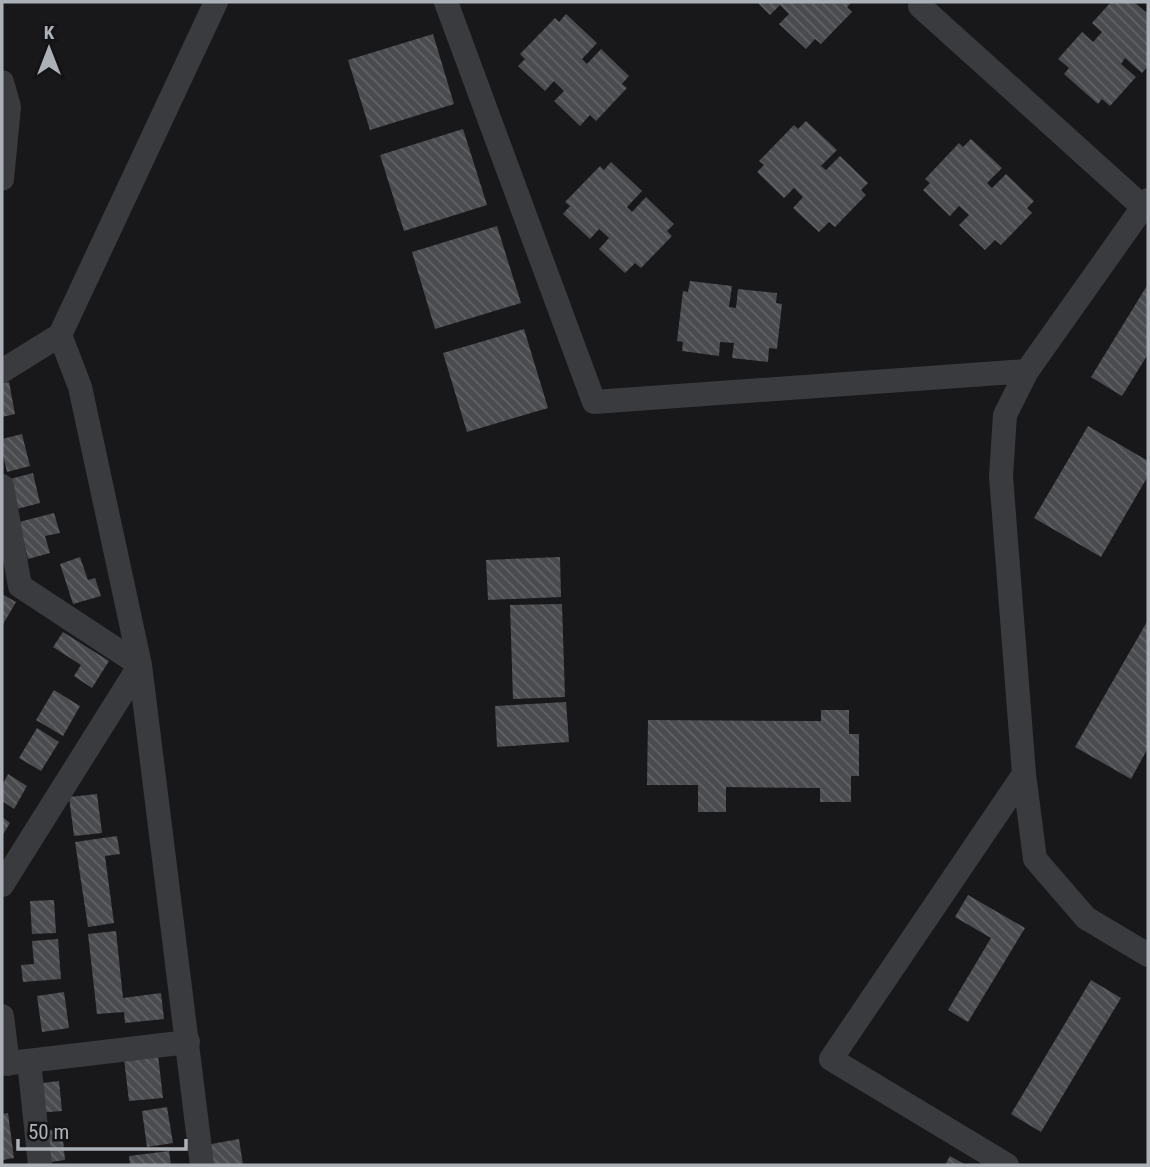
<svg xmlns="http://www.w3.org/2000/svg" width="1150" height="1167" font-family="'Roboto Condensed',sans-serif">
<defs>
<pattern id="building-back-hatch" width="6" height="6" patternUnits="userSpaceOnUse" patternTransform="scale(1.75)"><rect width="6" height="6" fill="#4a4b4f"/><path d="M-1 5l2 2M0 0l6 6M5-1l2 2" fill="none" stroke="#616366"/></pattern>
</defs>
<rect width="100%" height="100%" fill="#18181a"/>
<path fill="url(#building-back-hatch)" d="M 757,2 L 852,2 L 847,7 L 852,12 L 821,44 L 815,39 L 806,49 L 779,24 L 789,14 L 780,5 L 770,15 Z
M 1111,2 L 1134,2 L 1148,14 L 1148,66 L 1142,73 L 1125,58 L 1121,64 L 1136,77 L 1110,106 L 1102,99 L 1098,104 L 1064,74 L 1069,68 L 1058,59 L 1082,32 L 1093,42 L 1102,32 L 1092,23 Z
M 566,14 L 597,43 L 582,59 L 587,64 L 601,49 L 629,76 L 622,84 L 627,88 L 596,121 L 590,115 L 580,126 L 554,101 L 564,91 L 554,81 L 545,91 L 518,66 L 525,59 L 520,54 L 555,18 L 559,22 Z
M 433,34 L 454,104 L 370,130 L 348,60 Z
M 806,121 L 837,150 L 821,166 L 826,170 L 840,156 L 868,183 L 861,190 L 866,195 L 835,227 L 829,222 L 819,232 L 793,208 L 803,197 L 794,188 L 784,198 L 757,172 L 764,165 L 759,161 L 794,125 L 798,129 Z
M 463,129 L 487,205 L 404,231 L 380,155 Z
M 971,139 L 1002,168 L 987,183 L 992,188 L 1006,174 L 1034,201 L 1027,208 L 1032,213 L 1001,245 L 995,240 L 985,250 L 959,225 L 969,215 L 959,206 L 950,216 L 923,190 L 930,183 L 925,179 L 959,143 L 963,147 Z
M 611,162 L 642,191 L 627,207 L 632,212 L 646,197 L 674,224 L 667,231 L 672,236 L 641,268 L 635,263 L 625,273 L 599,249 L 609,238 L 599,229 L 590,239 L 563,214 L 570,206 L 565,202 L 600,166 L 604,170 Z
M 497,226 L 521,303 L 435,329 L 412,252 Z
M 690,281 L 732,286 L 729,307 L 736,308 L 738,289 L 777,293 L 776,303 L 782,304 L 777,349 L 769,348 L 768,362 L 732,358 L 734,343 L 720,342 L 719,356 L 682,351 L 683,342 L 677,341 L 683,291 L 688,292 Z
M 1148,284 L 1148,354 L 1122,396 L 1091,377 Z
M 524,329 L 548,408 L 467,432 L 443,353 Z
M 9,382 L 15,414 L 2,417 L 2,383 Z
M 1088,426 L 1148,461 L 1148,476 L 1101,557 L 1034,518 Z
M 22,434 L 30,466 L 7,472 L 2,451 L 2,439 Z
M 33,473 L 40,503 L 17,509 L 10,479 Z
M 54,513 L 60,533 L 45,536 L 50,553 L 28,559 L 19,522 Z
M 80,557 L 88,580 L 95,578 L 101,596 L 73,604 L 60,564 Z
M 560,557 L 561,597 L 488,600 L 486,560 Z
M 2,594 L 16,602 L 2,626 Z
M 562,604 L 565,697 L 513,699 L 510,605 Z
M 1148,620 L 1148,748 L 1131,779 L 1075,747 Z
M 63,632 L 109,661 L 92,688 L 74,676 L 81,665 L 53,647 Z
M 54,690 L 80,706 L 63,736 L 36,720 Z
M 566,702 L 569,742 L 497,747 L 495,706 Z
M 821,710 L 849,710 L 849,734 L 859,734 L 859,776 L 851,776 L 851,802 L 820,802 L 820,788 L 726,787 L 726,812 L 698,812 L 698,785 L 647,785 L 648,720 L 821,721 Z
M 37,728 L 59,742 L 41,771 L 19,758 Z
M 8,774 L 27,786 L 14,809 L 2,801 L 2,786 Z
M 97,794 L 102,833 L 74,836 L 69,797 Z
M 2,817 L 10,823 L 2,836 Z
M 117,836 L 120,854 L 105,856 L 114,923 L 88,927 L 75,842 Z
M 968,895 L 1025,928 L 968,1022 L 948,1010 L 991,938 L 955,917 Z
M 54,900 L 56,933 L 32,934 L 30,901 Z
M 116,931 L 123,998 L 161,993 L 164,1019 L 125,1023 L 124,1012 L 97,1014 L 88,934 Z
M 58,939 L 61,979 L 23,982 L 21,965 L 34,964 L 32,941 Z
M 1091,980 L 1121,998 L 1041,1132 L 1011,1114 Z
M 64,992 L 69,1028 L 42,1032 L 37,996 Z
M 158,1055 L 163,1098 L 129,1101 L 124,1059 Z
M 59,1081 L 62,1111 L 36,1113 L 34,1084 Z
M 167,1107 L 173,1143 L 147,1147 L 142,1111 Z
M 8,1113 L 14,1158 L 2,1160 L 2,1114 Z
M 62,1129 L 65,1160 L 43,1163 L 40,1131 Z
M 239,1139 L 243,1165 L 210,1165 L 206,1145 Z
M 169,1151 L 171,1165 L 130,1165 L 129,1156 Z
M 950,1156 L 966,1165 L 945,1165 Z"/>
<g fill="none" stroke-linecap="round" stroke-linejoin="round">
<path stroke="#393b3e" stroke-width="24" d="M 446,2 L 594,402 L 1027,371
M 920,6 L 1143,207
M 2,82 L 9,107 L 2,179
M 1148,200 L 1027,371 L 1005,415 L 1001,476 L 1024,774 L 1035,859 L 1086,918 L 1148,955
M 60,335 L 80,387 L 140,665 L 202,1165
M 2,371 L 60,335 L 216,2
M 2,486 L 20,586 L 140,665
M 2,885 L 140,665
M 2,1016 L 8,1064
M 29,1061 L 40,1165
M 2,1064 L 188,1042
M 1007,1165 L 831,1059 L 1024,774"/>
</g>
<rect width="1150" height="1167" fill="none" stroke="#acb1b8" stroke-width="7"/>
<g transform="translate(49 49)" stroke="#131315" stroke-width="5" paint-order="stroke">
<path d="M0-5L12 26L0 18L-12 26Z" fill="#acb1b8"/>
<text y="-10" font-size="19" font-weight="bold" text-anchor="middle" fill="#acb1b8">K</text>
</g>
<path d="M18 1139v10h168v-10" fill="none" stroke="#acb1b8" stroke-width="3.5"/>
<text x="28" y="1139" font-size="21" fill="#acb1b8" stroke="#131315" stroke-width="5" paint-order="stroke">50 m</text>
</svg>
